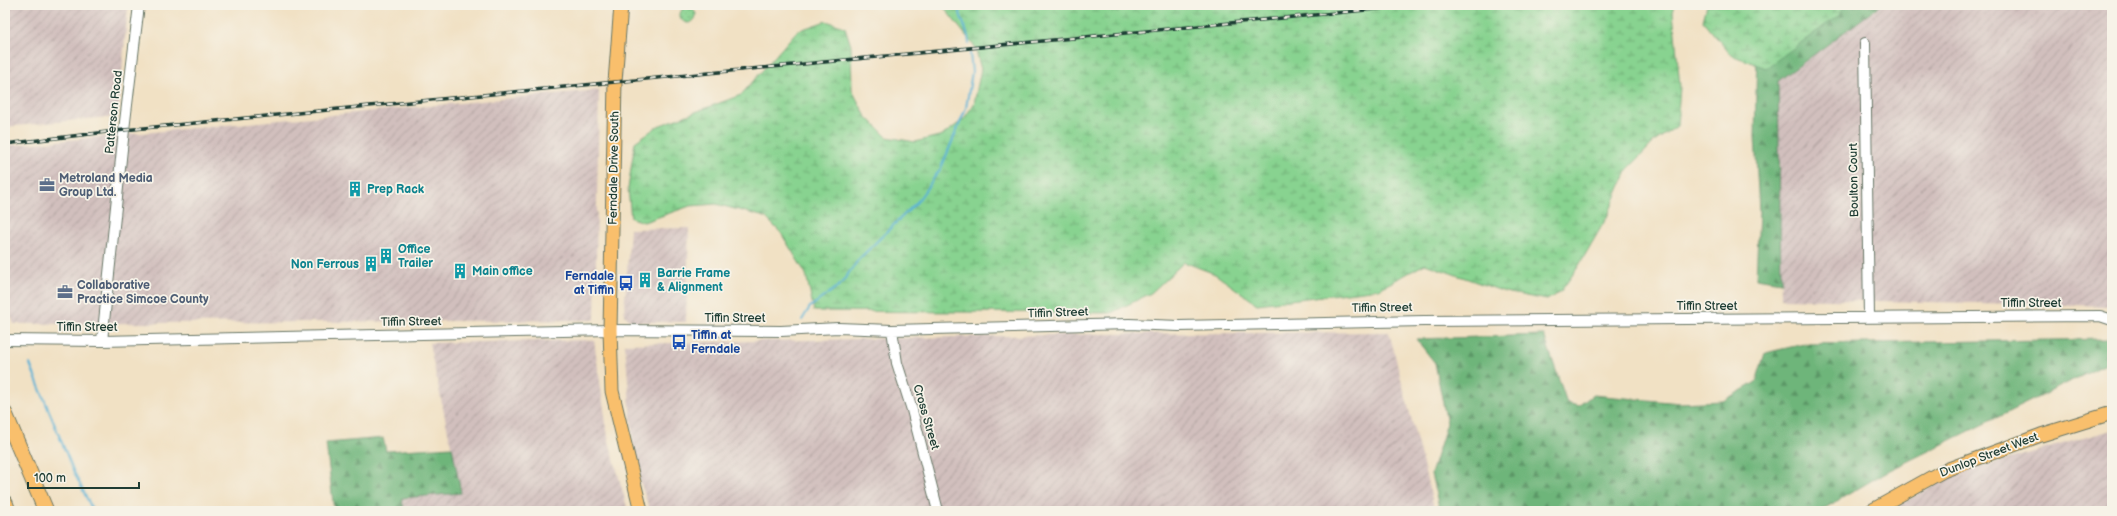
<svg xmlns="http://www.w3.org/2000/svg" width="2117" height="516" font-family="'Balsamiq Sans',sans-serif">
<defs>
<pattern id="industrial-furrows" width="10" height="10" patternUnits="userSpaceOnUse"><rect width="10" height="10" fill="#d1bfbd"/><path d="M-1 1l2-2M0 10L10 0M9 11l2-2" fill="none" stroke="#a99c9a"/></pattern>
<pattern id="forest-firs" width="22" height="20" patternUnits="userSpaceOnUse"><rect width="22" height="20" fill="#6eb57a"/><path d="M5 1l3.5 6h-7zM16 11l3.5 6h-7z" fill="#5a9465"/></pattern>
<pattern id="wetland-marsh" width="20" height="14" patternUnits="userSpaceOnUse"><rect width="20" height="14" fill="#88d390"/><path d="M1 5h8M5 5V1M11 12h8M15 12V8" fill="none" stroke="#6fac76"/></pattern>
<pattern id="park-dots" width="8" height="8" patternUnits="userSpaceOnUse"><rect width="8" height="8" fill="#88d390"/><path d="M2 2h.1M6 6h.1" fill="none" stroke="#6fac76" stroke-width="1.8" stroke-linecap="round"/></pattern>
</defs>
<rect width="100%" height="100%" fill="#f7f3e8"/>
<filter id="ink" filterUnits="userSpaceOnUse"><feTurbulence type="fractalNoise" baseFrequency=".025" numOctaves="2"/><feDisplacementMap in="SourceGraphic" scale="8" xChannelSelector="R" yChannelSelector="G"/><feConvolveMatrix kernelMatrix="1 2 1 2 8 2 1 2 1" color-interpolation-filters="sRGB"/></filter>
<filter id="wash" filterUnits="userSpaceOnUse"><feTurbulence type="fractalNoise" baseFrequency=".012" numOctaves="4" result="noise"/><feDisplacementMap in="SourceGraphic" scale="16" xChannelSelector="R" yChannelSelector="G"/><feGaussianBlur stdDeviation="0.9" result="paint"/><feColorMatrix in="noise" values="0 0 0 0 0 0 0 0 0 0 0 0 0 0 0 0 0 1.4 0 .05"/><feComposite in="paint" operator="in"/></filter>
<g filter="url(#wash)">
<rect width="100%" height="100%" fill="#f1e1c4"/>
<path fill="url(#industrial-furrows)" d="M 5,5 L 128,5 L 118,116 L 5,127 Z
M 1881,5 L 2112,5 L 2112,306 L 1781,299 L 1778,81 Z
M 599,90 L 595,320 L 14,324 L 5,302 L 5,146 Z
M 689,228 L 686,322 L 631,322 L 624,314 L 630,229 Z
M 1389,332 L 1435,511 L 650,511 L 635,465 L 625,344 L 1099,334 Z
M 594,340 L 608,437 L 628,511 L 404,511 L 401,498 L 461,492 L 429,343 Z
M 2112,430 L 2112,511 L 1889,511 L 1949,476 Z"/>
<path fill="url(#forest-firs)" stroke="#467957" d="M 1758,5 L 1881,5 L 1778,81 L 1781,282 L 1756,278 L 1759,212 L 1755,136 Z
M 1544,335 L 1567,403 L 1578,406 L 1593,395 L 1680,403 L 1723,401 L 1756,382 L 1765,353 L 1804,344 L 2110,339 L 2110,362 L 1886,472 L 1820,511 L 1440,511 L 1431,474 L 1447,423 L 1435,363 L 1416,339 Z
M 383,438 L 386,451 L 452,447 L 461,493 L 402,498 L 404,511 L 334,511 L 326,443 Z"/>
<path fill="url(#wetland-marsh)" stroke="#548862" d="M 942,5 L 1675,5 L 1673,12 L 1680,87 L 1677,126 L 1654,142 L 1628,169 L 1607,217 L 1578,267 L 1561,291 L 1547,300 L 1505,292 L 1425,264 L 1379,289 L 1257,304 L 1215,274 L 1184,262 L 1151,293 L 1111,313 L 814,311 L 806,274 L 781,233 L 765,217 L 716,204 L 690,206 L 644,222 L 631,218 L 628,189 L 635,142 L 658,126 L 741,95 L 797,31 L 826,21 L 845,27 L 851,46 L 852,90 L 865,115 L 887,137 L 915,142 L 943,135 L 963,120 L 974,104 L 981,69 L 975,47 Z
M 1707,5 L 1845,5 L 1838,16 L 1766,68 L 1731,55 L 1703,21 Z"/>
<path fill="url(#park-dots)" stroke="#548862" d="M680 15a8 8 0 1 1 16 0a8 8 0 1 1-16 0Z"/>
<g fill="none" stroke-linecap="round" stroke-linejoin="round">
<path stroke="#59b2d6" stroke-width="2" d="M 957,5 L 968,36 L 969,44
M 5,309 L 6,312
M 802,320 L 810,307 L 840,285 L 859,259 L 917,202 L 941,168 L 966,108 L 972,72 L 970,53
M 30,364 L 73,470 L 93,511"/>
</g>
</g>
<g filter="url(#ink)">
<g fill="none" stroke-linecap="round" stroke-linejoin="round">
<defs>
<path id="minor" d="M 1865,43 L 1869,317
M 892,330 L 897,363 L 912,410 L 938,511
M 5,340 L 102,341 L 610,330 L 781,331 L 838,328 L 892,330 L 1129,324 L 1179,326 L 1424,321 L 2100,316 L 2112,320
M 102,341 L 124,130 L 139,5"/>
<path id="major" d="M 621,5 L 615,82 L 610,330 L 612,391 L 641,511
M 1871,511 L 1943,471 L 2041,435 L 2112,413"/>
<path id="highway" d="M 5,414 L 46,511
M 5,503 L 8,511"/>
</defs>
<use href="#minor" stroke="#687666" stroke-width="12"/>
<use href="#major" stroke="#687666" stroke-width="15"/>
<use href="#highway" stroke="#687666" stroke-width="17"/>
<use href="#minor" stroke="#fff" stroke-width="10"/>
<use href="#major" stroke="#f9bf6c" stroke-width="13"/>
<use href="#highway" stroke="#f9bf6c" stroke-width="15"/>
<defs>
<path id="rail" d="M 5,144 L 124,130 L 615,82 L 1418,5"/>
</defs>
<use href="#rail" stroke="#1f3d34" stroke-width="3.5"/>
<use href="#rail" stroke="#f7f3e8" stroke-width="2" stroke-dasharray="6" stroke-linecap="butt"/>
</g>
</g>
<defs>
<symbol id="office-bare" viewBox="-9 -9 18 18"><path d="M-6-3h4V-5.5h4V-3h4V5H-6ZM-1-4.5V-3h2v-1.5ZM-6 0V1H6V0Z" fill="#5c6f8a" stroke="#f7f3e8" stroke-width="2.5" paint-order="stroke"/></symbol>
<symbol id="building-bare" viewBox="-9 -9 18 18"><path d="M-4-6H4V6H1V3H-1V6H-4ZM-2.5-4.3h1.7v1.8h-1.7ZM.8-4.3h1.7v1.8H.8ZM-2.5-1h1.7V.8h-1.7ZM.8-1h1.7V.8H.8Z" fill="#0f9aa8" stroke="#f7f3e8" stroke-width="2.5" paint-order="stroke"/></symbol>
<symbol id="bus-bare" viewBox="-9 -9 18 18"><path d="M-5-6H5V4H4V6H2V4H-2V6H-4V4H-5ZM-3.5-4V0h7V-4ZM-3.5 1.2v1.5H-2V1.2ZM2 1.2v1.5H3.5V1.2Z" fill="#1a4fb4" stroke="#f7f3e8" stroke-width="2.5" paint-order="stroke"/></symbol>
</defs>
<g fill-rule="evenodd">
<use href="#office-bare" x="36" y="174" width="22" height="22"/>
<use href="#building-bare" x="344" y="178" width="22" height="22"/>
<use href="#building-bare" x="375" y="245" width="22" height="22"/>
<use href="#building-bare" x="360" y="253" width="22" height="22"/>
<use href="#building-bare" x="449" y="260" width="22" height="22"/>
<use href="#building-bare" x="634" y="269" width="22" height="22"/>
<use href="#bus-bare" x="615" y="272" width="22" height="22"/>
<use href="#office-bare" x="54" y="281" width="22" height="22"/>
<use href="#bus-bare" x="668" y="331" width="22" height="22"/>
</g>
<g text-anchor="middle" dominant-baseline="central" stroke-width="3.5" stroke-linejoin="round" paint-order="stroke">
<g font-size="12" fill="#1f3d34" stroke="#f7f3e8">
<text transform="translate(114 112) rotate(-84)">Patterson Road</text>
<text transform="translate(614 168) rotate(-89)">Ferndale Drive South</text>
<text transform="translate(1854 180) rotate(-91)">Boulton Court</text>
<text x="2031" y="303">Tiffin Street</text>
<text x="1707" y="306">Tiffin Street</text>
<text transform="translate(1382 308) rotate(-1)">Tiffin Street</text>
<text transform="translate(1058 313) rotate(-2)">Tiffin Street</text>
<text x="735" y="318">Tiffin Street</text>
<text transform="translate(411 322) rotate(-1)">Tiffin Street</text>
<text x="87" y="327">Tiffin Street</text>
<text transform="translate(926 417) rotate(74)">Cross Street</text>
<text transform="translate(1989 455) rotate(-21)">Dunlop Street West</text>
</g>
<g font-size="12" font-weight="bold" fill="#4e5e75" stroke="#f7f3e8" text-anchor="start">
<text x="59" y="178">Metroland Media<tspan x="59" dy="14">Group Ltd.</tspan></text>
<text x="77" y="285">Collaborative<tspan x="77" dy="14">Practice Simcoe County</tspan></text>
</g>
<g font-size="12" font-weight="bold" fill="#0d838f" stroke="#f7f3e8" text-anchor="start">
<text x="367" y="189">Prep Rack</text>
<text x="398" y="249">Office<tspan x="398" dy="14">Trailer</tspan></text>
<text x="359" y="264" text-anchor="end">Non Ferrous</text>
<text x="472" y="271">Main office</text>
<text x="657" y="273">Barrie Frame<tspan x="657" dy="14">&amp; Alignment</tspan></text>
</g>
<g font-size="12" font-weight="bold" fill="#164399" stroke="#f7f3e8" text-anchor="end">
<text x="614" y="276">Ferndale<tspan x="614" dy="14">at Tiffin</tspan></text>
<text x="691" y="335" text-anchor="start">Tiffin at<tspan x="691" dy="14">Ferndale</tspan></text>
</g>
</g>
<rect width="2117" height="516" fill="none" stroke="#f7f3e8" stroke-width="20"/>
<path d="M28 482v6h111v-6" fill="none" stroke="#1f3d34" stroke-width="2"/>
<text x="34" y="482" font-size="12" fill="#1f3d34" stroke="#f7f3e8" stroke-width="3" paint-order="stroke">100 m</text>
</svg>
